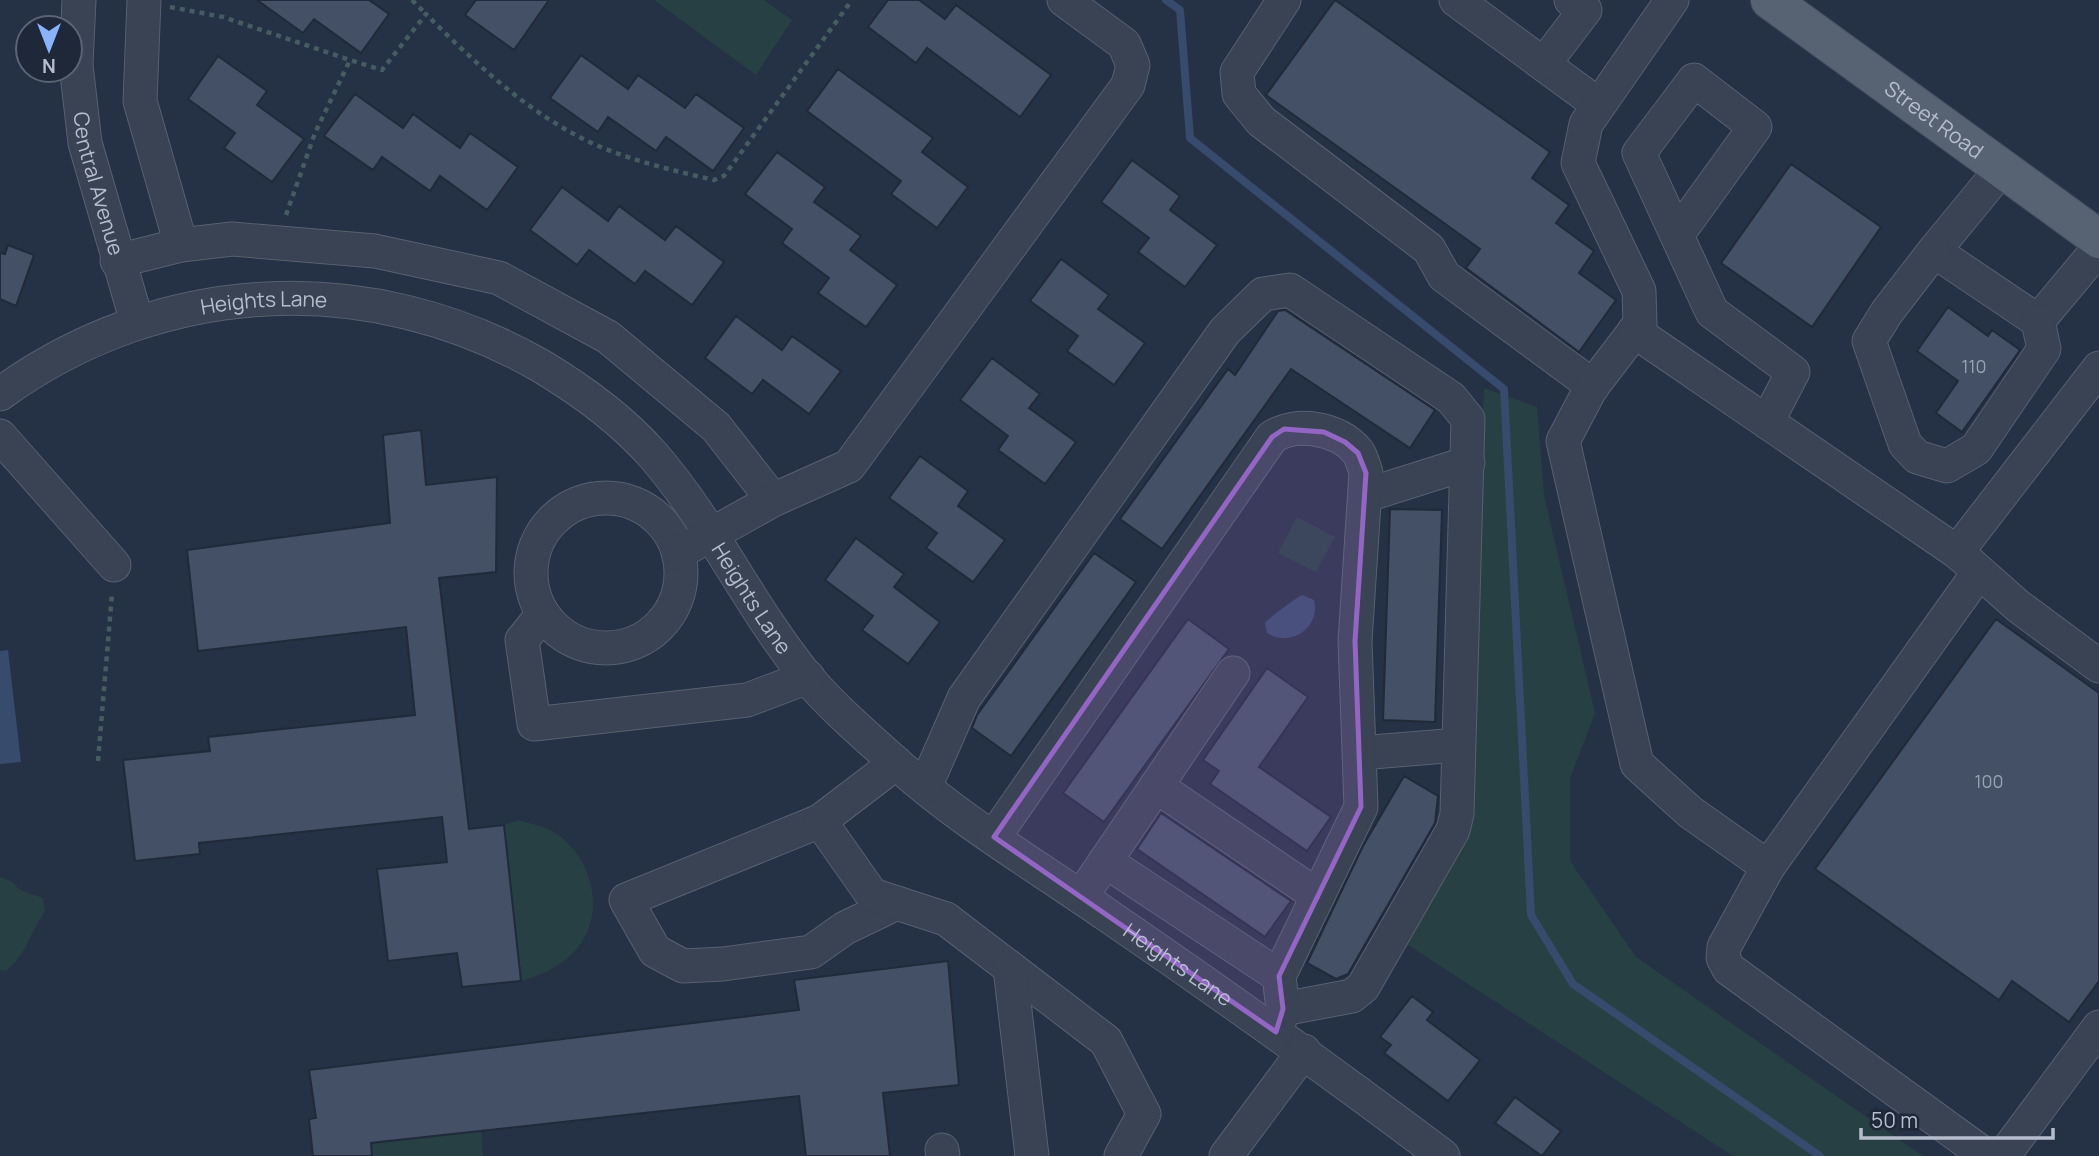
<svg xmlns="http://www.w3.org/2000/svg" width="2099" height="1156" font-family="Manrope,sans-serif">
<rect width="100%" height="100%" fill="#253144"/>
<path fill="#274044" d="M 654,0 L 764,0 L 792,20 L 756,75 Z
M 1484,388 L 1537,407 L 1544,496 L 1595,713 L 1570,779 L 1570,861 L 1636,957 L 1923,1156 L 1733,1156 L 1402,941 L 1466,833 Z
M 1297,517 L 1335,537 L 1316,572 L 1278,553 Z
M 519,820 C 530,824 545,826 554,832 C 594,857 608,918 573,953 C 559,968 540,975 521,981 L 504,825 Z
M 0,877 L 11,881 L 20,890 L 43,898 L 45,911 C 29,934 28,952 6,971 L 0,970 Z
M 481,1130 L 483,1156 L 372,1156 L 371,1143 Z"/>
<path fill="#374b6c" d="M 1302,595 L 1314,600 C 1321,628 1290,648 1267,633 L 1265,623 C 1269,618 1297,597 1302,595 Z
M 8,650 L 21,762 L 0,764 L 0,651 Z"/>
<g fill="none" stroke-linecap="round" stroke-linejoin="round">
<path stroke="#374b6c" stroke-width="8" d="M 1166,0 L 1180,10 L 1190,138 L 1504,389 L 1531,915 L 1573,984 L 1820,1156"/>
</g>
<path fill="#435066" stroke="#202a3a" stroke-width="2" d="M 257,0 L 369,0 L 389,14 L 361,53 L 314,19 L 303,33 Z
M 476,0 L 549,0 L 514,50 L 465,15 Z
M 888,0 L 919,0 L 945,19 L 956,5 L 1051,75 L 1020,117 L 927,48 L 916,63 L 868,27 Z
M 1335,0 L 1550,152 L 1532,178 L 1569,205 L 1556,223 L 1594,251 L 1579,273 L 1616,300 L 1579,352 L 1466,268 L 1480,249 L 1266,95 Z
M 581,55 L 628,89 L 638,75 L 685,108 L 696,94 L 744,128 L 713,171 L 666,137 L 656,151 L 608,117 L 598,132 L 550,98 Z
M 218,56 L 267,91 L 257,105 L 304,139 L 272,182 L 224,148 L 235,133 L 188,99 Z
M 838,69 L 933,138 L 922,152 L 968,187 L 937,228 L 891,194 L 901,181 L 807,111 Z
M 355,94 L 403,128 L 413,114 L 460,148 L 470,133 L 518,167 L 487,210 L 440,176 L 430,191 L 382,157 L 373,170 L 324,136 Z
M 777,152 L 825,187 L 814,202 L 861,236 L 850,250 L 897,285 L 866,327 L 818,293 L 829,278 L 782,243 L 792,229 L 745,194 Z
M 1132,160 L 1180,196 L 1170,210 L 1217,245 L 1185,287 L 1138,252 L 1149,238 L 1101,202 Z
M 1791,164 L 1881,227 L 1812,327 L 1721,263 Z
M 562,187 L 608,221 L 619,206 L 665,240 L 676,226 L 724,262 L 692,305 L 645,271 L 635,284 L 589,250 L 577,265 L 530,230 Z
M 8,245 L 34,255 L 16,306 L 0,299 L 0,253 L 5,254 Z
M 1061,259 L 1109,295 L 1098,309 L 1145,343 L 1114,385 L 1067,351 L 1078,336 L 1030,301 Z
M 1948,307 L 1988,336 L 1992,330 L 2020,350 L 1962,432 L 1936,413 L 1958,381 L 1917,351 Z
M 1285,310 L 1435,410 L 1410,448 L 1291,369 L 1162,549 L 1120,519 L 1228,369 L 1235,375 L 1278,311 Z
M 736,316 L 782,350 L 792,336 L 841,371 L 809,414 L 763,380 L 752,394 L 705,358 Z
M 992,358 L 1040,394 L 1029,408 L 1076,442 L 1045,484 L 998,450 L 1008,436 L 960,400 Z
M 421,430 L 426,485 L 497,477 L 496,572 L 439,578 L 469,829 L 504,825 L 521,981 L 462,987 L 457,953 L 388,961 L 377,869 L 447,862 L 442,817 L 199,843 L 200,854 L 135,861 L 123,760 L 210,751 L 208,737 L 415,715 L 406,627 L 198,651 L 187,550 L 390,523 L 383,435 Z
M 920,456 L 968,491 L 958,506 L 1005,540 L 973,582 L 926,548 L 937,533 L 889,498 Z
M 1390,509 L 1442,510 L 1435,722 L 1383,720 Z
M 856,538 L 904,574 L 894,587 L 940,622 L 908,664 L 862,630 L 873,616 L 825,580 Z
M 1094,553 L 1136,582 L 1011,756 L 972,728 L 977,715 Z
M 1188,619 L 1229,649 L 1104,822 L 1063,793 Z
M 1996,619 L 2099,693 L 2099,981 L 2069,1022 L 2012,981 L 1999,1000 L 1815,869 Z
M 1267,668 L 1308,697 L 1259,767 L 1331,817 L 1307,851 L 1210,784 L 1219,771 L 1203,760 Z
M 1404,776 L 1438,796 L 1435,823 L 1348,974 L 1336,979 L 1307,963 L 1363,846 Z
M 1161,813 L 1291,901 L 1265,937 L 1137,849 Z
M 948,961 L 959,1085 L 883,1093 L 890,1156 L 806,1156 L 799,1096 L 371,1143 L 372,1156 L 313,1156 L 309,1119 L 316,1118 L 309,1070 L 799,1010 L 794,980 Z
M 1412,996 L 1433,1012 L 1427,1020 L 1480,1060 L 1448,1101 L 1384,1053 L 1391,1045 L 1380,1037 Z
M 1515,1097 L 1561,1131 L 1542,1156 L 1495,1123 Z"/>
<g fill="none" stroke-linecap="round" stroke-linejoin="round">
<defs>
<g id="minor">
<path id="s1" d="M 79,0 L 76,65 L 85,143 L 137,322"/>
<path d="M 144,0 L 140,101 L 181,245"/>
<path d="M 1284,0 L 1237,72 L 1239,94 L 1261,121 L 1429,249 L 1444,276 L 1593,386"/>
<path d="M 1456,0 L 1599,105"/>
<path d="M 1672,0 L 1586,124 L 1578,163 L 1639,291 L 1640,324 L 1591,388 L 1563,441 L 1637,764 L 1690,812 L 1768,867"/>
<path d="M 1544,64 L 1585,10 L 1571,0"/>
<path d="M 2003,167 L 1934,251 L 2038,321 L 2099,248"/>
<path d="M 1677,235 L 1755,127 L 1694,80 L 1639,153 L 1712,312 L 1793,372 L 1767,422"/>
<path d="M 1934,251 L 1887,312 L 1869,341 L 1905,444 L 1917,457 L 1947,466 L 1976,449 L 2044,349 L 2038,321"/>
<path d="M 117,261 L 181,245 L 232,239 L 375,251 L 499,278 L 608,337 L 716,427 L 773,500"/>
<path d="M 1634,331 L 1957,552 L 2018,606 L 2099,666"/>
<path id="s2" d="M 0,394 C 161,277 369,267 541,366 C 581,390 622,420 653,455 C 712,523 749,606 806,676 C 832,707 866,736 896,763 C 960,821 1037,866 1107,915 C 1221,993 1333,1073 1443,1156"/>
<path d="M 0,436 L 114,565"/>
<path d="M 1367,495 L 1468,463"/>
<circle cx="606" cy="573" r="75"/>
<path d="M 1957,552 L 2099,368"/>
<path d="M 678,553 L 773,500 L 849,466 L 1128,85 L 1133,65 L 1124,44 L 1064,0"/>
<path d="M 1979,572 L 1768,867 L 1724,947 L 1723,958 L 1729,969 L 1981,1152 L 1994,1156 L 2007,1151 L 2099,1027"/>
<path d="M 543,614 L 522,640 L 534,724 L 747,700 L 808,677"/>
<path d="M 1360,753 L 1458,745"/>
<path d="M 896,763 L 820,821 L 626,900 L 655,951 L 683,966 L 723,964 L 811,952 L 845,928 L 897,903"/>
<path d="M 1156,786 L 1318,896"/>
<path d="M 925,787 L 964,698 L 1225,331 L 1263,294 L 1290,290 L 1451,398 L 1468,419 L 1457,814 L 1453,830 L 1363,987 L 1352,996 L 1283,1009"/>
<path d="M 820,821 L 872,895 L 946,919 L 1106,1041 L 1144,1114 L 1121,1156"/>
<path d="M 994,837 L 1272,437 C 1296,421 1339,428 1358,452 C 1362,458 1364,467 1366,473 L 1355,641 L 1361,807 L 1279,976 L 1283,1009 L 1277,1029"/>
<path d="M 1105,861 L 1279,976"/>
<path d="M 1081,897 L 1233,673"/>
<path d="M 1010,968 L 1032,1156"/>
<path d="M 942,1150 L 943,1156"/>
<path d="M 1226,1156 L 1304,1051"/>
</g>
<g id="major">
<path id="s3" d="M 1770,0 L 2099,239"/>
</g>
</defs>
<use href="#minor" stroke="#576170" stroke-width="35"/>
<use href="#major" stroke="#434c5c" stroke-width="40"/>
<path stroke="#455d61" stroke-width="4.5" stroke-dasharray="5 5" stroke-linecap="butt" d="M 412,0 L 426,14
M 170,7 L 223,17 L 350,60
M 286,215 L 315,133 L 350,60 L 382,70 L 426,14 C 475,63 531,116 596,145 C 633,161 675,171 714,180 L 724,176 L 852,0
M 98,761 L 112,594"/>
<use href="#minor" stroke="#394353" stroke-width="33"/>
<use href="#major" stroke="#576273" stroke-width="38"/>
</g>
<path fill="#9366c5" fill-opacity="0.2" stroke="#9366c5" stroke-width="5" stroke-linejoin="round" d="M 1284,429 L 1324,432 L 1345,442 L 1358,453 L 1366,473 L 1355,641 L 1361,807 L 1279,976 L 1283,1009 L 1276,1032 L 994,837 L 1272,437 Z"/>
<g text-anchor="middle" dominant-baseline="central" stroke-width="5" stroke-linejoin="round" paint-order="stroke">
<g font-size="18" fill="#99a2b3">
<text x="1974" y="366">110</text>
<text x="1989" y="781">100</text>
</g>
<g font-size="21" fill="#b6becd" stroke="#1e2838">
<text stroke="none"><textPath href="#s3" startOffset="203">Street Road</textPath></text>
<text stroke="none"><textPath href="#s1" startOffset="186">Central Avenue</textPath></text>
<text stroke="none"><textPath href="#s2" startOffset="284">Heights Lane</textPath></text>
<text stroke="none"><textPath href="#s2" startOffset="891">Heights Lane</textPath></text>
<text stroke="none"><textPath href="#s2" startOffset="1458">Heights Lane</textPath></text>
</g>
</g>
<g transform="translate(49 49) rotate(180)"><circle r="33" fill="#1e2838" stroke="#5b6474" stroke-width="2"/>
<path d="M0-5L12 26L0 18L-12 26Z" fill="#89b2ff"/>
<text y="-10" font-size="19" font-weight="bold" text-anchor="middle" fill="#b6becd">N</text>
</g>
<path d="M1861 1128v10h192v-10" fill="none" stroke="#b6becd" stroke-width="3.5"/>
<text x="1871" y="1128" font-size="21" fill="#b6becd" stroke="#1e2838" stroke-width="5" paint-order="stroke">50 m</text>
</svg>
